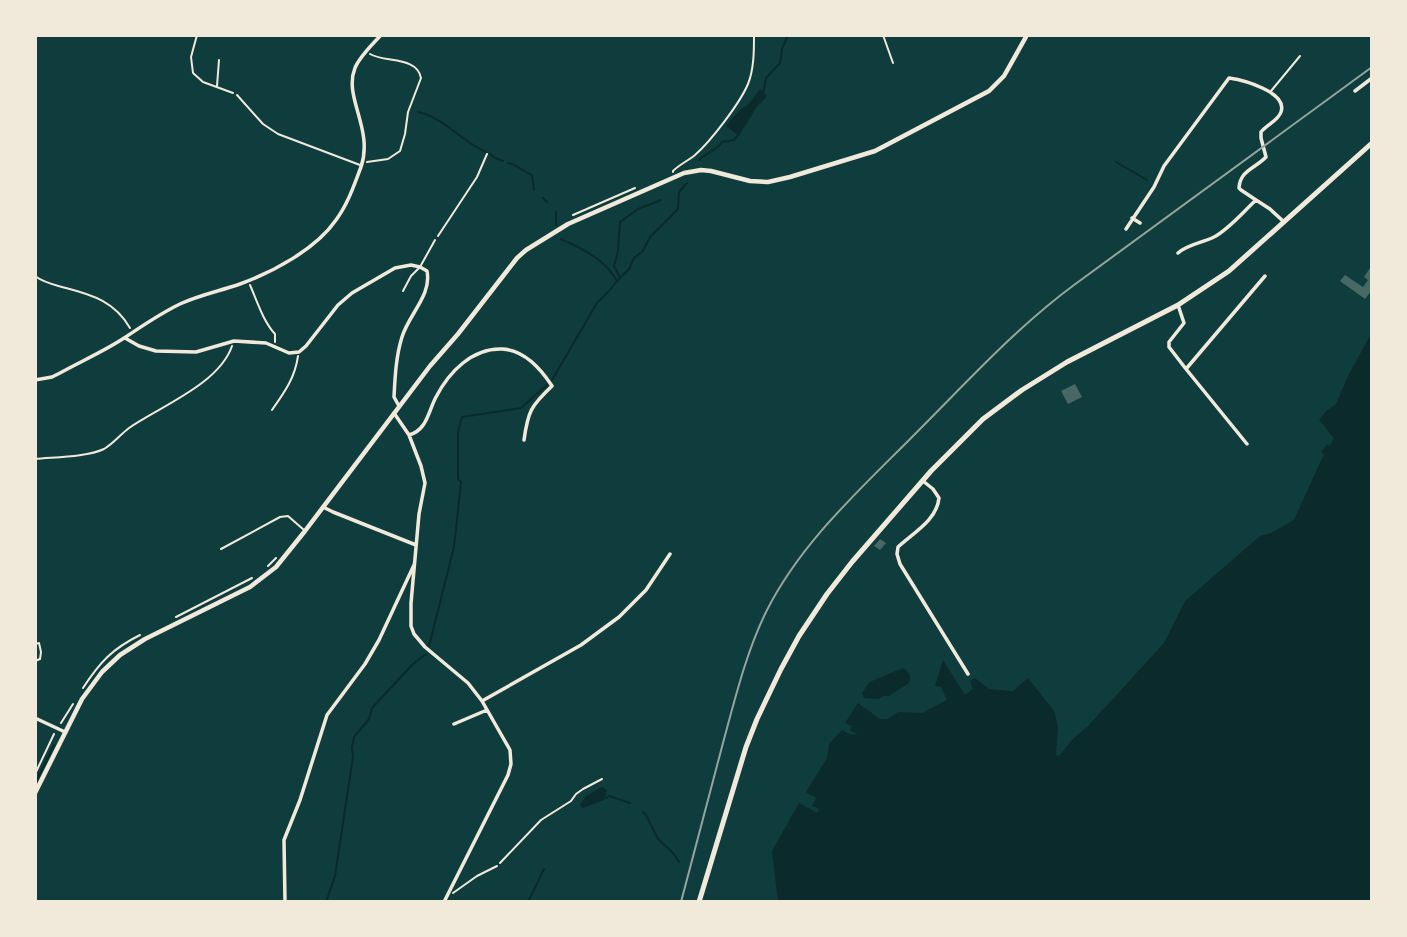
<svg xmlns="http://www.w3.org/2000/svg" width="1407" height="937" font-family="Poppins,sans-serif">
<rect width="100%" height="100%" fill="#0f3d3e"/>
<path fill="#0a2a2b" d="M 760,89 L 766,95 L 766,97 L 756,108 L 739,136 L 726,126 L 727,124 L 741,109 L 749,104 Z
M 1372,332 L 1372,902 L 778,902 L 772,851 L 799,803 L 814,811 L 815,809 L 815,812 L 817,813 L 819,809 L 812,806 L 816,798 L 806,792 L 827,758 L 829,744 L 842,730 L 849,734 L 858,735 L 850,730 L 852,726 L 845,723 L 858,703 C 865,709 872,712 879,719 L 888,719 L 898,712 L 922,713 L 947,700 L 941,687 L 935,686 L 943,660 L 965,695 L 973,689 L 970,681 L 975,678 L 989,689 L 1013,691 L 1028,678 L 1054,711 L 1058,726 L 1056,755 L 1059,756 L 1073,739 L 1088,726 L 1164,643 L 1185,601 L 1260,536 L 1271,533 L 1294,520 L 1324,454 L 1321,452 L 1327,444 L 1330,446 L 1334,438 C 1328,434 1327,426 1319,421 L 1325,412 L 1336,404 L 1348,376 Z
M 903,668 C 909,672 912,677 909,683 L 889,696 L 883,696 L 879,699 L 864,698 L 862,693 L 869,683 L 874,680 Z
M 602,787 L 607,790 L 604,800 L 583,808 L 580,805 L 586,796 Z"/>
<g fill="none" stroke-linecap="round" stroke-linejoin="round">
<path stroke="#0a2a2b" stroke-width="2" d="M 763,94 L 766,78 L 780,63 L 782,49 L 788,35
M 418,112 C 437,116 450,129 466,140 C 472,145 479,148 486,152
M 490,154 L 495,158 L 503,161
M 699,160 C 705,153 718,150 722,142 L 734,140 L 739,134
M 1116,162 L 1147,180
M 508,163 C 518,165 522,171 532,175 L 534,190
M 543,198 L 547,202
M 556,212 L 556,225
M 620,277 L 614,266 L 618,251 L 620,222 L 638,209 L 661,200
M 617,281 L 629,269 L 634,258 L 643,251 L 650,237 L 678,209 L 679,192 L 687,183
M 552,380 L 597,303 L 609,291 L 617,281 C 605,259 581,248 561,239
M 429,646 L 454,547 L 461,482 L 458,479 L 458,432 L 462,417 L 521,408 L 548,384
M 35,784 L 54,745
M 606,798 L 609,796 L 630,803
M 643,812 L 646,815 L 658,839 L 673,853 L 679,862
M 326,902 L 335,876 L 353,757 L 352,748 L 354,737 L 369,719 L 372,708 L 413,664 L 426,654
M 528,902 L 544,869"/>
</g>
<path fill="#486865" d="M 1372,265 L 1372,290 L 1365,299 L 1340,281 L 1345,275 L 1363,287 L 1368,280 L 1364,277 Z
M 1075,384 L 1082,397 L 1068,404 L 1061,391 Z
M 880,539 L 886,543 L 880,550 L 874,546 Z"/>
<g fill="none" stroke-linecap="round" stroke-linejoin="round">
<path stroke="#f1e9da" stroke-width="2" d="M 197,35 L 191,57 L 193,73 L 203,82 L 233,93
M 883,35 L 893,63
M 217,86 L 219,60
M 367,162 L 388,159 L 400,151 L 405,134 L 408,112 L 421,78 C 417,56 385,63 370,54
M 673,172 L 673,171 C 680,164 688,161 695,155 C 711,141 740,103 748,84 C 754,69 754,51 754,35
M 573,215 L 635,188
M 438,236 L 477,177 L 487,154
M 35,276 C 44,283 55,285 66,288 C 93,295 115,302 130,328
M 250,285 C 257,301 263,321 275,334 L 275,342
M 272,410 C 284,393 295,378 298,356
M 35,459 C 55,457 87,457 104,449 C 113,444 121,434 129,428 C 161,406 219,384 232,346
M 268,566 L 276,558
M 176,617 L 252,578
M 83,688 C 100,662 112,649 140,635
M 61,723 L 73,704
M 35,774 L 54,734
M 500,863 L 541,820 L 571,801 L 576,794 L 583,789 L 602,779"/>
<path stroke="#f1e9da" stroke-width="2" d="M 1271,91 L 1300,56
M 237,95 L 263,124 L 278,134 L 360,165
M 403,291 L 411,276 L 420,267 L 435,240
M 221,549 L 280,517 L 288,516 L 304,530
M 35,644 L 39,643 L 41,652 L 40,659 L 35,661
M 453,893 L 477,876 L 497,866"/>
<path stroke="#f1e9da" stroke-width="3.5" d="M 1355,91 L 1372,78
M 1132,218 L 1140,223
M 1126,229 L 1154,187 L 1164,166 L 1229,78 C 1243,80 1288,92 1281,112 C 1278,121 1266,125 1261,132 L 1261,138 L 1266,157 C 1256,168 1240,170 1239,188 L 1241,190 L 1256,200
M 1178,253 C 1188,244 1202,243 1214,237 C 1229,229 1243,212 1256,200 L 1270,209 L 1283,221
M 1178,305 L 1184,323 L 1169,342 L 1169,347 L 1186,369 L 1265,276
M 125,338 L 139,346 L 156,351 L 196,352 L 234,341 L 266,343 L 289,353 L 299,352 L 306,346 L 338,305 L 352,293 L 395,268 L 411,265 L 420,267 L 427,271 C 432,295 409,314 402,337 C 396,356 395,377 394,397 L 399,406
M 1186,369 L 1247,444
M 35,380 L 52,377 L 60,373 C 80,362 102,352 121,340 C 141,327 159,314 180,304 C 199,295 220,291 240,284 C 273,272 316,249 336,220 C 348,204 354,185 361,167 C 374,129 343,97 355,68 C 360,56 372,45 381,35
M 394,413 L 409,435 L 421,466 L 425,483 L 419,514 L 411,603 L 411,626 L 414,634 L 425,647 L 468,683 L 482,701 L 510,750 L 511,764 L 508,775 L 444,902
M 409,435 C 427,430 428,412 436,397 C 449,372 472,348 502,349 C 524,350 541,369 552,386 C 531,406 528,411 524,440
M 923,481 L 933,489 L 939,498 C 937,520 913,533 898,547 L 897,554 L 900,564 L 968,674
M 323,507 L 333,512 L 416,545
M 482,701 L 581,645 L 619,617 L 646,590 L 670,554
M 35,718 L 65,732
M 454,724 L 487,710
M 285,902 L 284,840 L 300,800 L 327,715 L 365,664 L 379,640 L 414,565"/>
<path stroke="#f1e9da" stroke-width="4.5" d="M 35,793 L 82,699 L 102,672 L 120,655 L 145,639 L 250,587 L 276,567 L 305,531 L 430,366 L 458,334 L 517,258 L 526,250 L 568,224 L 684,173 L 701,170 L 711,171 L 750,181 L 768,182 L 790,177 L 875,151 L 989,91 L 1004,76 L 1027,35"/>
<path stroke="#f1e9da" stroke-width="5" d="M 699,902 L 746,747 L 757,719 L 781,669 L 799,636 L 827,594 L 852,562 L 931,471 L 983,419 L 1022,390 L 1067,362 L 1178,305 L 1229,271 L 1372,143"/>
<path stroke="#97a49c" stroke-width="2" d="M 681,902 C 695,849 709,796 723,743 C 735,699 746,653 766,612 C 802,540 864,486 919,430 C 969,380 1017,327 1074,285 L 1372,67"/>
</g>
<rect width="1407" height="937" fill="none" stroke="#f1e9da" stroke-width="74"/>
</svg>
